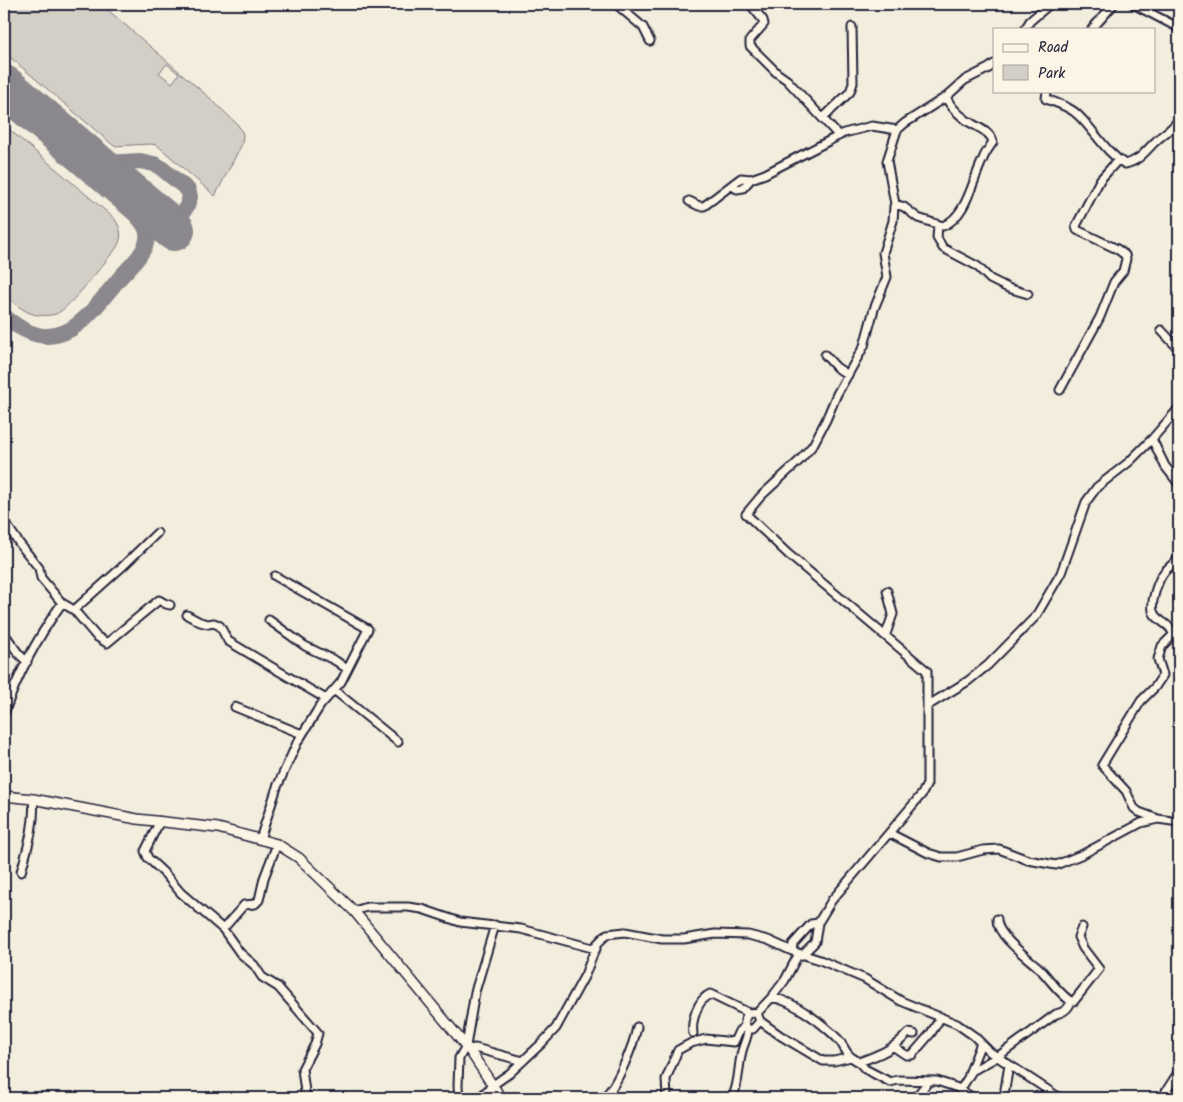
<svg xmlns="http://www.w3.org/2000/svg" width="1183" height="1102" font-family="Kalam,sans-serif">
<rect width="100%" height="100%" fill="#f3edde"/>
<filter id="ink" filterUnits="userSpaceOnUse"><feTurbulence type="fractalNoise" baseFrequency=".02" numOctaves="2"/><feDisplacementMap in="SourceGraphic" scale="10" xChannelSelector="R" yChannelSelector="G"/><feConvolveMatrix kernelMatrix="1 2 1 2 8 2 1 2 1" color-interpolation-filters="sRGB"/></filter>
<g filter="url(#ink)">
<path fill="#d4cfc6" stroke="#7b7880" fill-rule="evenodd" d="M 4,4 L 101,4 L 211,99 L 238,125 L 243,134 L 242,144 L 215,196 L 157,145 L 150,144 L 114,146 L 4,52 ZM 167,64 L 179,74 L 172,83 L 159,73 Z
M 4,125 L 114,218 C 122,229 123,239 115,250 C 103,264 70,308 56,314 C 49,316 40,316 33,314 C 22,311 12,301 4,294 Z"/>
<g fill="none" stroke-linecap="round" stroke-linejoin="round">
<path stroke="#8a888c" stroke-width="16" d="M 87,157 L 105,163 L 140,161 L 154,164 L 160,167 L 188,190 L 190,197 L 187,206 L 182,214 L 171,222 L 159,225 L 137,216 L 133,211 L 122,186
M 4,316 C 57,361 84,322 118,280 C 127,269 144,255 147,240 C 149,230 143,223 137,216"/>
<path stroke="#8a888c" stroke-width="42" d="M 4,86 L 174,230"/>
<defs>
<path id="minor" d="M 616,4 L 643,27 L 650,41
M 750,4 L 763,20 L 764,24 L 750,40 L 750,46 L 777,73 L 787,80 L 839,136
M 1133,4 L 1179,28
M 1025,29 L 1030,21 L 1050,4
M 1092,29 L 1114,4
M 1047,91 L 1046,99 C 1057,103 1070,107 1078,115 C 1095,131 1105,152 1125,164 C 1140,161 1146,150 1156,141 C 1164,133 1173,129 1179,119
M 823,118 L 850,92 L 853,83 L 852,27
M 732,186 L 737,189 L 743,188 L 751,179
M 689,201 L 699,206 L 704,206 L 741,178 L 751,179 L 765,174 L 844,133 L 872,126 L 897,130 L 905,123 L 946,97
M 895,204 L 887,161 L 897,130
M 938,225 L 937,238 L 943,248 L 977,266 L 990,279 L 1008,288 L 1028,294
M 1161,330 L 1176,346 L 1179,344
M 825,355 L 836,367 L 848,375
M 1060,390 L 1100,317 L 1114,282 L 1123,271 L 1126,259 L 1125,255 L 1117,249 L 1077,230 L 1076,226 L 1100,180 L 1118,160
M 1179,408 L 1152,439 L 1165,466 L 1179,484
M 4,521 L 19,543 L 39,568 L 41,578 L 62,603
M 74,610 L 122,567 L 157,533
M 187,615 L 200,622 L 208,624 L 214,623 L 220,626 L 228,641 L 326,699
M 269,620 L 305,646 L 336,661 L 347,669
M 4,633 L 18,653 L 27,662
M 886,634 L 893,614 L 887,591
M 334,690 L 398,742
M 927,706 L 968,681 L 988,665 L 1036,616 L 1061,573 L 1086,502 L 1097,487 L 1129,462 L 1152,439
M 235,707 L 302,734
M 4,714 C 17,676 38,637 62,603 L 74,610 L 96,636 L 107,643 L 159,600 L 166,604 L 170,605
M 1158,819 L 1139,812 L 1134,808 L 1126,791 L 1102,765 L 1141,701 L 1155,687 L 1163,675 L 1158,659 L 1162,646 L 1173,635 C 1172,625 1161,623 1155,615 C 1148,607 1158,579 1165,571 C 1169,567 1175,562 1179,558
M 160,821 L 145,851 L 148,858 L 165,874 L 181,893 L 223,929
M 889,833 L 922,794 L 927,784 L 927,671 L 788,554 L 746,514 L 761,496 L 799,461 L 813,445 L 826,420 L 837,394 L 864,346 L 874,309 L 887,277 L 883,253 L 893,221 L 894,206 L 895,204 L 904,207 L 918,218 L 943,226 C 967,216 972,181 983,159 C 985,153 989,148 993,142 C 990,130 973,126 965,119 C 957,113 950,106 946,97 L 965,80 L 989,68 L 994,64
M 260,839 L 277,787 L 297,743 L 320,706 L 341,682 L 368,629 L 275,576
M 277,844 L 264,878 L 259,900 L 255,904 L 244,905 L 223,929 L 240,953 L 254,965 L 262,977 L 278,987 L 318,1033 L 315,1044 L 302,1069 L 305,1092 L 308,1098
M 21,872 C 27,850 36,822 33,799
M 354,911 L 367,907 L 408,907 L 422,909 L 460,922 L 521,929 L 596,949
M 997,919 C 996,935 1028,958 1039,968 C 1049,978 1060,995 1071,1001 L 1074,1001 L 1099,969 L 1083,948 L 1078,937 L 1082,927
M 792,951 L 793,944 L 811,924 L 818,923
M 772,997 C 795,1002 822,1023 838,1039 C 844,1045 844,1051 851,1057
M 757,1013 L 772,997 L 785,980 L 797,957 L 802,955 L 815,942 L 818,923 L 832,900 L 889,833 L 928,853 L 941,857 L 957,857 L 983,850 L 999,849 L 1028,860 L 1056,865 L 1083,854 L 1141,823 L 1158,819 L 1179,822
M 760,1021 L 781,1036 L 823,1061 L 834,1061 L 851,1057 L 859,1062 C 879,1055 894,1049 908,1033 L 914,1034
M 693,1033 C 691,1021 698,999 710,994 L 749,1013
M 894,1047 L 906,1055 L 912,1055 L 931,1033 L 941,1017
M 469,1049 L 475,1048 L 523,1061
M 859,1062 L 865,1069 L 890,1082 L 898,1080 L 937,1081 L 961,1089 L 972,1071 L 997,1057 L 1056,1014 C 1064,1012 1069,1009 1071,1001
M 969,1074 L 981,1043
M 959,1089 L 973,1098
M 1005,1089 L 1009,1065
M 459,1098 L 458,1086 L 459,1058 L 466,1046 L 475,992 L 495,925
M 479,1098 L 493,1085 L 510,1073 L 541,1044 L 556,1028 L 585,975 L 597,944 L 607,934 L 625,932 L 662,939 L 684,939 L 715,934 L 748,935 L 768,940 L 792,951 L 820,960 L 865,979 L 901,1001 L 957,1024 L 974,1036 L 990,1052 L 1060,1098
M 603,1098 C 617,1087 634,1044 637,1027
M 667,1098 L 666,1079 L 678,1050 L 691,1043 L 706,1039 L 734,1042 L 739,1031 L 745,1026
M 732,1098 C 739,1085 738,1070 741,1056 C 742,1046 748,1039 748,1029 L 745,1026 C 744,1017 747,1011 757,1013 L 760,1021 L 753,1029 L 748,1029
M 915,1098 L 929,1081
M 1158,1098 L 1163,1096 L 1179,1071"/>
<path id="tertiary" d="M 4,796 L 33,799 L 137,819 L 218,828 L 277,844 L 299,858 L 354,911 L 470,1051 L 501,1098"/>
</defs>
<use href="#minor" stroke="#22223b" stroke-width="11"/>
<use href="#tertiary" stroke="#22223b" stroke-width="12"/>
<use href="#minor" stroke="#fcf5e5" stroke-width="7"/>
<use href="#tertiary" stroke="#fcf5e5" stroke-width="9"/>
</g>
</g>
<rect width="1183" height="1102" fill="none" stroke="#fcf5e5" stroke-width="20"/>
<rect x="10" y="10" width="1163" height="1082" fill="none" stroke="#22223b" stroke-width="2" filter="url(#ink)"/>
<rect x="993" y="28" width="162" height="65" fill="#fcf5e5" stroke="#a5a1a1"/>
<rect x="1003" y="44" width="25" height="8" fill="#fcf5e5" stroke="#a5a1a1"/>
<text x="1038" y="52" font-size="15" fill="#22223b">Road</text>
<rect x="1003" y="65" width="25" height="15" fill="#d4cfc6" stroke="#a5a1a1"/>
<text x="1038" y="78" font-size="15" fill="#22223b">Park</text>
</svg>
